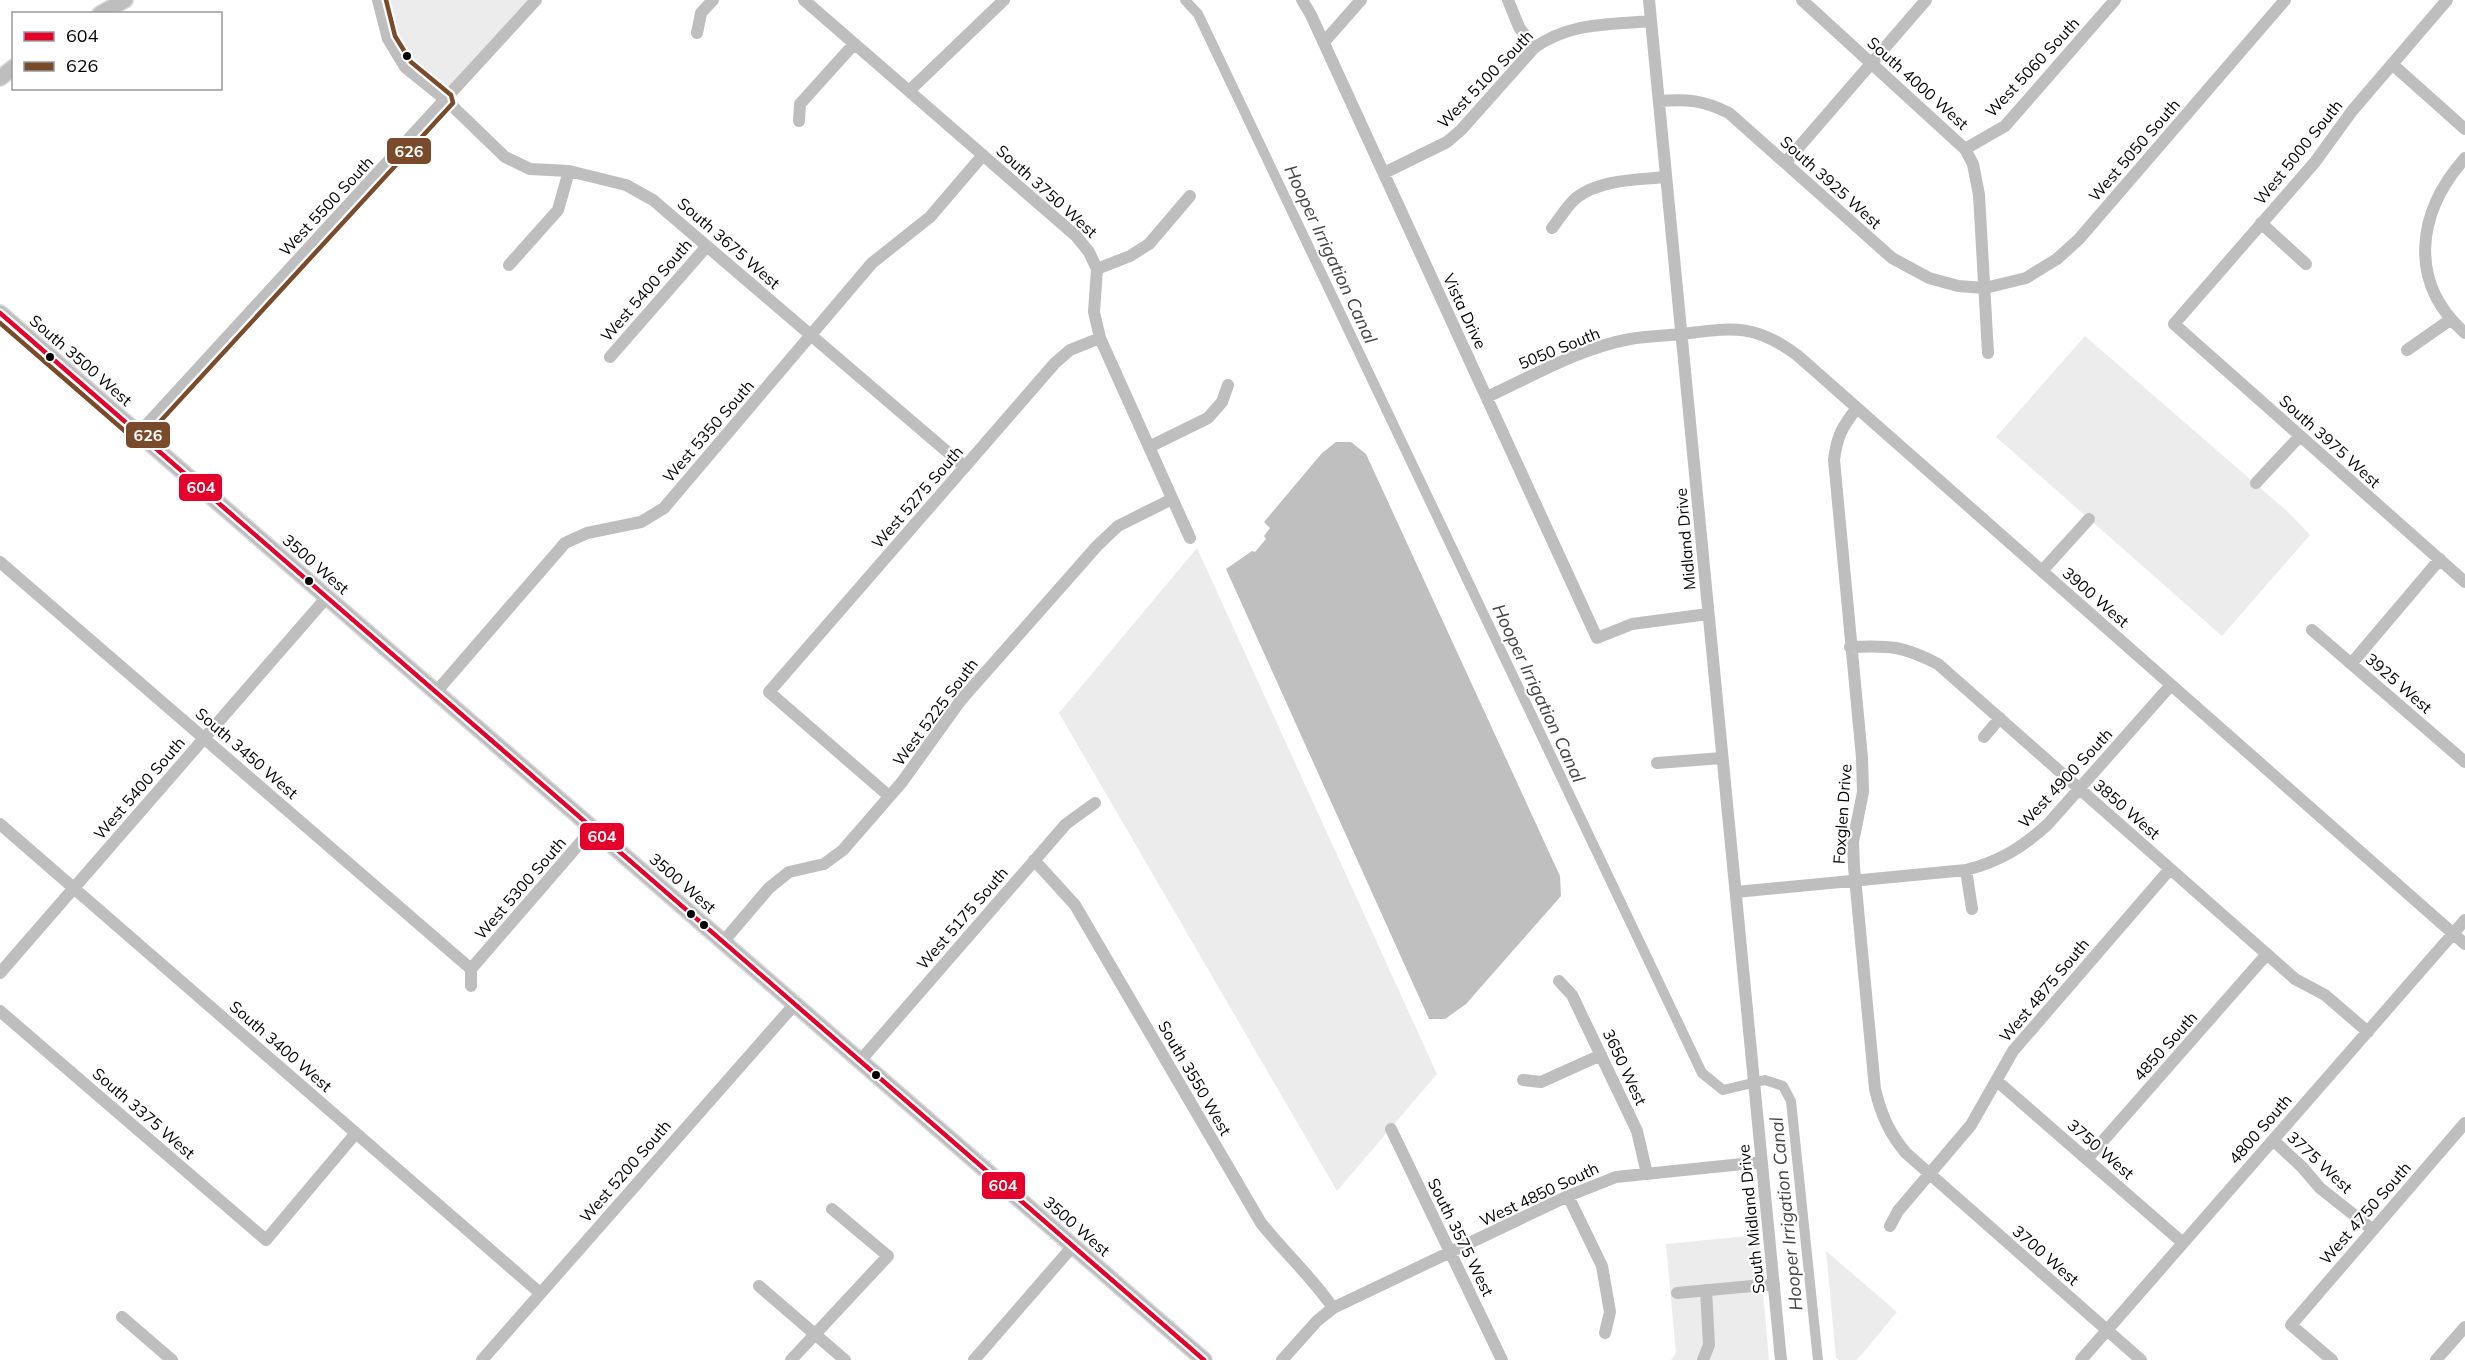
<svg xmlns="http://www.w3.org/2000/svg" width="2465" height="1360" font-family="Mulish,sans-serif">
<rect width="100%" height="100%" fill="#fff"/>
<path fill="#ececec" d="M 380,0 L 532,0 L 450,94 L 410,59 L 387,29 Z
M 2085,336 L 2288,512 L 2310,535 L 2222,636 L 1996,437 Z
M 1197,548 L 1437,1074 L 1337,1191 L 1059,713 Z
M 1758,1235 L 1769,1360 L 1671,1360 L 1676,1353 L 1666,1244 Z
M 1826,1251 L 1897,1312 L 1857,1360 L 1839,1360 L 1836,1358 Z"/>
<path fill="#bfbfbf" d="M 1336,442 L 1351,442 L 1366,454 L 1560,876 L 1561,896 L 1466,1004 L 1445,1019 L 1429,1019 L 1226,569 L 1252,551 L 1255,552 L 1266,539 L 1264,536 L 1270,528 L 1264,522 L 1322,453 Z"/>
<g fill="none" stroke-linecap="round" stroke-linejoin="round">
<path stroke="#bfbfbf" stroke-width="10" d="M 1185,0 L 1198,14 L 1702,1073 L 1723,1090 L 1765,1080 L 1783,1086 L 1791,1101 L 1818,1360"/>
<defs>
<path id="major" d="M 100,14 L 125,0
M 0,78 L 14,67
M 0,313 L 1204,1360"/>
</defs>
<use href="#major" stroke="#dbdbdb" stroke-width="18"/>
<path stroke="#bebebe" stroke-width="12" d="M 378,0 L 388,39 L 405,67 L 446,100 L 505,157 L 530,169 L 569,171 L 626,185 L 653,200 L 965,467
M 804,0 L 1076,236 L 1089,252 L 1097,269 L 1094,312 L 1100,338 L 1190,538
M 1302,0 L 1311,15 L 1597,638 L 1632,624 L 1708,614
M 1508,0 L 1519,27 L 1534,48
M 1649,0 L 1781,1360
M 1802,0 L 1965,149 L 1973,164 L 1979,195 L 1988,353
M 2447,0 L 2352,111 L 2315,162 L 2174,324 L 2465,582
M 697,33 L 701,13 L 713,0
M 1324,42 L 1361,0
M 2392,64 L 2465,129
M 909,91 L 1004,0
M 1659,101 C 1688,99 1703,100 1729,113 L 1892,258 L 1929,278 L 1958,286 L 1985,288 L 2026,278 L 2057,259 L 2079,239 L 2285,0
M 799,121 L 800,104 L 854,44
M 1965,149 L 2005,126 L 2115,0
M 2465,158 C 2417,212 2407,282 2465,333
M 1786,162 L 1926,0
M 1384,173 L 1447,142 L 1461,130 L 1534,48 C 1570,22 1608,25 1651,21
M 2261,223 L 2306,264
M 1552,228 C 1559,219 1567,206 1576,198 C 1600,179 1637,180 1666,177
M 509,265 L 558,210 L 569,171
M 1097,269 L 1130,256 L 1149,244 L 1190,196
M 2407,350 L 2450,320
M 610,357 L 707,246
M 1487,397 C 1533,376 1580,348 1630,339 C 1647,336 1664,336 1681,334 C 1732,328 1754,323 1797,355 L 2465,944
M 1857,408 C 1842,427 1837,436 1834,460 L 1862,758 L 1863,792 L 1853,842 L 1854,867 L 1875,1089 C 1881,1114 1889,1133 1906,1153 L 2141,1360
M 139,433 L 536,0
M 1149,447 L 1208,418 L 1222,402 L 1228,385
M 2256,483 L 2300,436
M 0,562 L 471,969
M 2042,571 L 2089,519
M 2312,630 L 2465,762
M 1850,647 C 1890,645 1903,646 1938,664 L 2295,979 L 2325,995 L 2368,1032
M 2351,664 L 2440,559
M 436,692 L 565,543 L 587,533 L 641,522 L 664,508 L 872,263 L 930,217 L 983,155
M 1984,737 L 2000,718
M 1657,763 L 1722,758
M 889,796 L 769,692 L 1055,363 L 1070,350 L 1100,338
M 0,824 L 540,1293
M 1034,860 L 1075,905 L 1261,1223 C 1284,1252 1312,1277 1333,1308
M 1966,870 L 1972,909
M 1736,892 L 1966,870 C 1999,862 2023,847 2048,824 L 2171,685
M 723,942 L 769,888 L 789,872 L 824,864 L 843,850 L 902,782 L 961,700 L 1097,546 L 1118,526 L 1172,499
M 471,969 L 593,828
M 471,969 L 471,986
M 0,973 L 327,597
M 1559,981 L 1572,995 L 1637,1131 L 1647,1174
M 0,1011 L 266,1240 L 356,1133
M 860,1061 L 1066,824 L 1095,803
M 1523,1080 L 1541,1082 L 1601,1055
M 1997,1081 L 2183,1243
M 1391,1129 L 1502,1360
M 2273,1140 L 2302,1167 L 2320,1188 L 2373,1230
M 2087,1159 L 2267,954
M 1568,1196 L 1602,1266 L 1610,1312 L 1605,1333
M 1890,1226 L 1898,1211 L 1971,1125 L 2013,1051 L 2170,869
M 759,1286 L 845,1360
M 1677,1293 L 1774,1284
M 122,1317 L 172,1360
M 482,1360 L 794,1005
M 791,1360 L 888,1256 L 832,1209
M 974,1360 L 1073,1246
M 1282,1360 L 1317,1321 L 1333,1308 L 1568,1196 L 1616,1177 L 1762,1162
M 1703,1360 L 1709,1345 L 1706,1290
M 2081,1360 L 2465,920
M 2332,1360 L 2291,1325 L 2465,1123
M 2436,1360 L 2465,1327"/>
<use href="#major" stroke="#bebebe" stroke-width="15"/>
<defs>
<path id="bus-1" d="M 0,313 L 1204,1360"/>
<path id="bus-2" d="M 0,323 L 134,439 L 139,440 L 144,439 L 453,103 L 451,95 L 411,62 L 395,36 L 386,0"/>
</defs>
<use href="#bus-1" stroke="#fff" stroke-width="9"/>
<use href="#bus-2" stroke="#fff" stroke-width="9"/>
<use href="#bus-1" stroke="#e4002b" stroke-width="4.5"/>
<use href="#bus-2" stroke="#7a4b2a" stroke-width="4.5"/>
</g>
<g fill="#000" stroke="#fff" stroke-width="2">
<circle cx="407" cy="56" r="5"/>
<circle cx="50" cy="357" r="5"/>
<circle cx="309" cy="581" r="5"/>
<circle cx="691" cy="914" r="5"/>
<circle cx="704" cy="925" r="5"/>
<circle cx="876" cy="1075" r="5"/>
</g>
<g text-anchor="middle" dominant-baseline="central" stroke-width="4.5" stroke-linejoin="round" paint-order="stroke">
<g font-size="16" fill="#000" stroke="#fff">
<text transform="translate(2032 67) rotate(-47)">West 5060 South</text>
<text transform="translate(1485 79) rotate(-46)">West 5100 South</text>
<text transform="translate(1918 83) rotate(42)">South 4000 West</text>
<text transform="translate(2134 150) rotate(-49)">West 5050 South</text>
<text transform="translate(2298 152) rotate(-51)">West 5000 South</text>
<text transform="translate(1831 182) rotate(42)">South 3925 West</text>
<text transform="translate(1047 191) rotate(42)">South 3750 West</text>
<text transform="translate(326 206) rotate(-47)">West 5500 South</text>
<text transform="translate(729 243) rotate(41)">South 3675 West</text>
<text transform="translate(646 290) rotate(-49)">West 5400 South</text>
<text transform="translate(1465 311) rotate(65)">Vista Drive</text>
<text transform="translate(1559 348) rotate(-22)">5050 South</text>
<text transform="translate(81 360) rotate(41)">South 3500 West</text>
<text transform="translate(708 431) rotate(-49)">West 5350 South</text>
<text transform="translate(2330 441) rotate(42)">South 3975 West</text>
<text transform="translate(917 497) rotate(-49)">West 5275 South</text>
<text transform="translate(1685 539) rotate(-95)">Midland Drive</text>
<text transform="translate(316 564) rotate(41)">3500 West</text>
<text transform="translate(2096 597) rotate(41)">3900 West</text>
<text transform="translate(2399 683) rotate(41)">3925 West</text>
<text transform="translate(935 712) rotate(-53)">West 5225 South</text>
<text transform="translate(247 753) rotate(41)">South 3450 West</text>
<text transform="translate(2065 778) rotate(-47)">West 4900 South</text>
<text transform="translate(139 788) rotate(-49)">West 5400 South</text>
<text transform="translate(2127 809) rotate(41)">3850 West</text>
<text transform="translate(1842 814) rotate(-86)">Foxglen Drive</text>
<text transform="translate(683 883) rotate(41)">3500 West</text>
<text transform="translate(520 888) rotate(-49)">West 5300 South</text>
<text transform="translate(962 918) rotate(-49)">West 5175 South</text>
<text transform="translate(2044 990) rotate(-50)">West 4875 South</text>
<text transform="translate(281 1046) rotate(41)">South 3400 West</text>
<text transform="translate(2165 1046) rotate(-48)">4850 South</text>
<text transform="translate(1625 1067) rotate(65)">3650 West</text>
<text transform="translate(1195 1078) rotate(60)">South 3550 West</text>
<text transform="translate(144 1113) rotate(41)">South 3375 West</text>
<text transform="translate(2260 1129) rotate(-49)">4800 South</text>
<text transform="translate(2101 1149) rotate(41)">3750 West</text>
<text transform="translate(2320 1162) rotate(43)">3775 West</text>
<text transform="translate(625 1171) rotate(-49)">West 5200 South</text>
<text transform="translate(1539 1194) rotate(-25)">West 4850 South</text>
<text transform="translate(2365 1213) rotate(-49)">West 4750 South</text>
<text transform="translate(1751 1219) rotate(-96)">South Midland Drive</text>
<text transform="translate(1077 1226) rotate(41)">3500 West</text>
<text transform="translate(1461 1237) rotate(64)">South 3575 West</text>
<text transform="translate(2046 1255) rotate(41)">3700 West</text>
</g>
<g font-size="18" font-style="italic" fill="#444" stroke="#fff">
<text transform="translate(1331 254) rotate(65)">Hooper Irrigation Canal</text>
<text transform="translate(1539 693) rotate(65)">Hooper Irrigation Canal</text>
<text transform="translate(1786 1214) rotate(-96)">Hooper Irrigation Canal</text>
</g>
</g>
<g stroke="#fff" stroke-width="2">
<rect x="386" y="137" width="46" height="28" rx="6" fill="#7a4b2a"/>
<rect x="125" y="421" width="46" height="28" rx="6" fill="#7a4b2a"/>
<rect x="178" y="473" width="45" height="29" rx="6" fill="#e4002b"/>
<rect x="579" y="822" width="46" height="29" rx="6" fill="#e4002b"/>
<rect x="981" y="1171" width="45" height="29" rx="6" fill="#e4002b"/>
</g>
<g font-size="16" text-anchor="middle" font-weight="bold" fill="#fff">
<text x="409" y="157">626</text>
<text x="148" y="441">626</text>
<text x="201" y="493">604</text>
<text x="602" y="842">604</text>
<text x="1003" y="1191">604</text>
</g>
<rect x="12" y="12" width="210" height="78" fill="#ffffff" stroke="#999999" stroke-width="1.5"/>
<rect x="24" y="32" width="30" height="9" fill="#e4002b" stroke="#999999" stroke-width="1.5"/>
<text x="66" y="42" font-size="18" fill="#000000">604</text>
<rect x="24" y="62" width="30" height="9" fill="#7a4b2a" stroke="#999999" stroke-width="1.5"/>
<text x="66" y="72" font-size="18" fill="#000000">626</text>
</svg>
